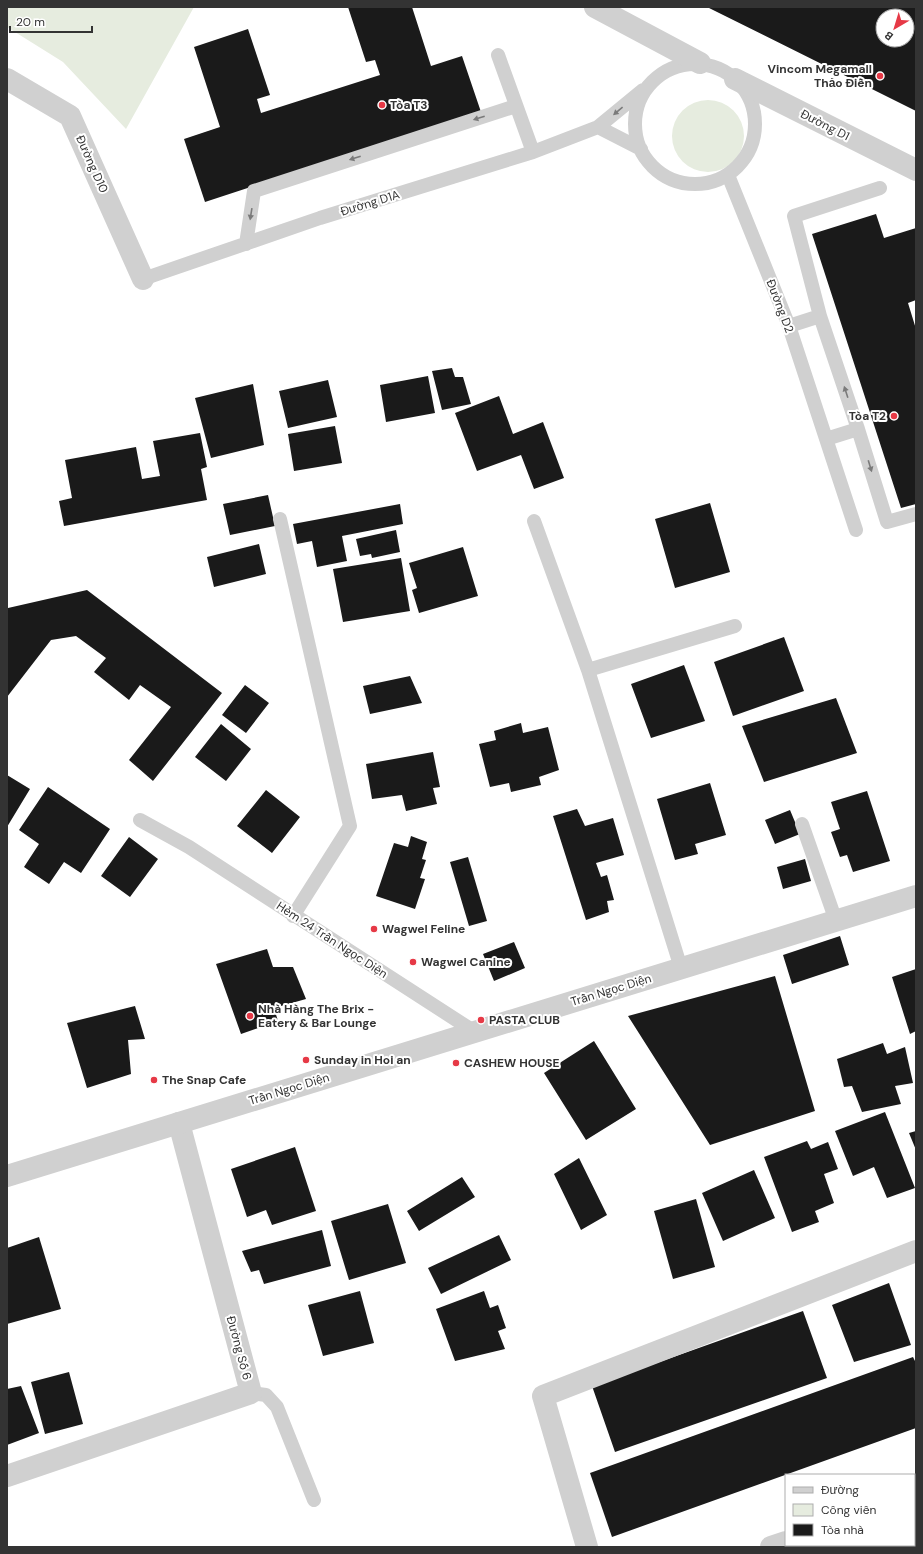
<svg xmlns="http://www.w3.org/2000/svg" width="923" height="1554" font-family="'DM Sans',sans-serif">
<rect width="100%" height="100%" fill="#fff"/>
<path fill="#e6ecdf" d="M 7,7 L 194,7 L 126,129 L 63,62 L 7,27 Z
M672 136a36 36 0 1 1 72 0a36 36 0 1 1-72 0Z"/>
<path fill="#1a1a1a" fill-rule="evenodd" d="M 348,7 L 412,7 L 431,66 L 462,56 L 481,112 L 205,202 L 184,139 L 220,127 L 194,47 L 248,29 L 270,95 L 257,99 L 261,113 L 380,75 L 375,60 L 366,62 Z
M 707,7 L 916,7 L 916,111 ZM 883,16 L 907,16 L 907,40 L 883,40 Z
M 876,214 L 884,238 L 916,228 L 916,300 L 908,303 L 916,329 L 916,504 L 901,508 L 812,234 Z
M 452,368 L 455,377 L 463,377 L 471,404 L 442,410 L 432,371 Z
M 428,376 L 435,413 L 386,422 L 380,385 Z
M 328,380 L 337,417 L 288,428 L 279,391 Z
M 253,384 L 264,445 L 211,458 L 195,398 Z
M 499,396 L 513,434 L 543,422 L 564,478 L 534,489 L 521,455 L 477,471 L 455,413 Z
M 335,426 L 342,463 L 294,471 L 288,434 Z
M 200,433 L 207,467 L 201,469 L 207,500 L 64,526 L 59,501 L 72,498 L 65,460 L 136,447 L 142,479 L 160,476 L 153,441 Z
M 268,495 L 275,526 L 230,535 L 223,504 Z
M 710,503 L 730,572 L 675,588 L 655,519 Z
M 400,504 L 403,524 L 342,536 L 347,561 L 317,567 L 312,541 L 297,544 L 293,524 Z
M 396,530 L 400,552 L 372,558 L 371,554 L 360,556 L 356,539 Z
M 259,544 L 266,574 L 214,587 L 207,557 Z
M 463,547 L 478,596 L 419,613 L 412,590 L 417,588 L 409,563 Z
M 401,558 L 410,611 L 343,622 L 333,569 Z
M 87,590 L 222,693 L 153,781 L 129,760 L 171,707 L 140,685 L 129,700 L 94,672 L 106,658 L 76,636 L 51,640 L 7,697 L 7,609 L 8,608 Z
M 784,637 L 804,691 L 733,716 L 714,662 Z
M 684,665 L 705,721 L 651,738 L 631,684 Z
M 410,676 L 422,703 L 370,714 L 363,686 Z
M 245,685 L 269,703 L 246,733 L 222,715 Z
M 836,698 L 857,753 L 764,782 L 742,726 Z
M 521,723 L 523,733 L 548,727 L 559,770 L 539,777 L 541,785 L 511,792 L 509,783 L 490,787 L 479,744 L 496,740 L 494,731 Z
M 221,724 L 251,749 L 226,781 L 195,757 Z
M 433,752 L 440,787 L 433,788 L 437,804 L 406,811 L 402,795 L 372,799 L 366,764 Z
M 7,775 L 30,789 L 7,827 Z
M 710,783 L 726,835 L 695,844 L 698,854 L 675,860 L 657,799 Z
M 48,787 L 110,829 L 81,873 L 64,862 L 49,884 L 24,867 L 39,844 L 19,830 Z
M 266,790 L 300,817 L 272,853 L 237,826 Z
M 867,791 L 890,861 L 853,872 L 847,855 L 840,857 L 831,832 L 840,829 L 831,802 Z
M 577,809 L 585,826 L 613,818 L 624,855 L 596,863 L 601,877 L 607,875 L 614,900 L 607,901 L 609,912 L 586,920 L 553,816 Z
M 790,810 L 800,834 L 775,844 L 765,820 Z
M 411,836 L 427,842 L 422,859 L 426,860 L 420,878 L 425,879 L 415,909 L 376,896 L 394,843 L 408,847 Z
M 129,837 L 158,859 L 130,897 L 101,876 Z
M 468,857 L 487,921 L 469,926 L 450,862 Z
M 805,859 L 811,881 L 783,889 L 777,867 Z
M 840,936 L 849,965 L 792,984 L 783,955 Z
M 514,942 L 525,968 L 494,981 L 483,954 Z
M 267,949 L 273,967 L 293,967 L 306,999 L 274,1008 L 278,1021 L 241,1034 L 216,964 Z
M 916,969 L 916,1031 L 910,1034 L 892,977 Z
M 775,976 L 815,1111 L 710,1145 L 628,1016 Z
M 135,1006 L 145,1039 L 128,1040 L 131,1074 L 87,1088 L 67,1023 Z
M 594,1041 L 636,1109 L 586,1140 L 544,1073 Z
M 883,1043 L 887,1054 L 905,1047 L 913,1083 L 895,1086 L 901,1104 L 862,1112 L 852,1086 L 844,1087 L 837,1059 Z
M 885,1112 L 915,1188 L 887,1198 L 874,1167 L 853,1176 L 835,1131 Z
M 916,1131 L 916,1150 L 909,1133 Z
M 807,1141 L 811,1149 L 828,1142 L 838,1169 L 824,1174 L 834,1203 L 815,1211 L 819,1222 L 792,1232 L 764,1157 Z
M 295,1147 L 316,1211 L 272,1225 L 266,1210 L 247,1217 L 231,1169 Z
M 579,1158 L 607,1215 L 581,1230 L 554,1174 Z
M 754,1170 L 775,1218 L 723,1241 L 702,1193 Z
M 462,1177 L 475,1197 L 419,1231 L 407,1211 Z
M 696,1199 L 715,1267 L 673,1279 L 654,1211 Z
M 388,1204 L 406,1263 L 349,1280 L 331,1221 Z
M 322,1230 L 331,1266 L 264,1284 L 259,1270 L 251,1272 L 242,1251 Z
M 499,1235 L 511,1260 L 441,1294 L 428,1268 Z
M 39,1237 L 61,1309 L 7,1324 L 7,1248 Z
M 889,1283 L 911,1345 L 854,1362 L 832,1305 Z
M 360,1291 L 374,1343 L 323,1356 L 308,1305 Z
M 484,1291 L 490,1308 L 498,1305 L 506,1328 L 498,1331 L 505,1349 L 455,1361 L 436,1309 Z
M 803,1311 L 827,1378 L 615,1452 L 592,1386 Z
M 913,1357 L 916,1363 L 916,1428 L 612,1537 L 590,1473 Z
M 69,1372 L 83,1424 L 45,1434 L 31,1382 Z
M 21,1386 L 39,1433 L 7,1445 L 7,1389 Z
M 916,1533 L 916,1547 L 876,1547 L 881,1545 L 914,1545 L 914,1534 Z"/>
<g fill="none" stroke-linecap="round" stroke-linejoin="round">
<path stroke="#d0d0d0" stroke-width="14" d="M 498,55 L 533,152
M635 124a60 60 0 1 1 120 0a60 60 0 1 1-120 0Z
M 641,149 L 598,127 L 643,90
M 728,175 L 789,326 L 856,530
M 880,188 L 794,216 L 820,316 L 858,429 L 887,522 L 916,514
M 246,244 L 254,191 L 516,106
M 143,279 L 320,218 L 533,152 L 598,127
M 789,326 L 820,316
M 826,439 L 858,429
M 280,519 L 350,826 L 293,916
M 534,521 L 588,670 L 681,968
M 588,670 L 735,626
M 140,820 L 189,847 L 475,1032
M 802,824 L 836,921
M 251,1393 L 266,1395 L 277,1407 L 314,1500"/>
<path stroke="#d0d0d0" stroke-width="22" d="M 595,7 L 700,63
M 7,79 L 70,116 L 143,279
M 735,79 L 916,170
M 7,1476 L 251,1393 L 179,1123
M 914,1497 L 916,1496
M 587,1547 L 543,1396 L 916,1251
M 771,1547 L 786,1542"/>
<path stroke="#d0d0d0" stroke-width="22" d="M 7,1176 L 916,896"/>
</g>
<defs><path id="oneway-solid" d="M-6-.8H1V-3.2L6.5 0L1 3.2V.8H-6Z"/></defs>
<g fill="#7a7a7a">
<use href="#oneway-solid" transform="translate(618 111) rotate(140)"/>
<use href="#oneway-solid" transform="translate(479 118) rotate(162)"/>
<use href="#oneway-solid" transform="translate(355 158) rotate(162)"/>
<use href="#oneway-solid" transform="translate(251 214) rotate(99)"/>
<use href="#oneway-solid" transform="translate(846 392) rotate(-108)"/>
<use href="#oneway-solid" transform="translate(870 466) rotate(73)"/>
</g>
<g fill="#e63946" stroke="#fff" stroke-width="1.5">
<circle cx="880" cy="76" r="4"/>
<circle cx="382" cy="105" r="4"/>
<circle cx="894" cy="416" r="4"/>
<circle cx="374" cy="929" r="4"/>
<circle cx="413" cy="962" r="4"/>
<circle cx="250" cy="1016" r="4"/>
<circle cx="481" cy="1020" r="4"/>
<circle cx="306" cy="1060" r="4"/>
<circle cx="456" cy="1063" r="4"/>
<circle cx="154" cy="1080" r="4"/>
</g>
<g text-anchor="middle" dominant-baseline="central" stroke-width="4" stroke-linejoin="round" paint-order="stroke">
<g font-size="12" font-weight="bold" fill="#333" stroke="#fff" text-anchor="start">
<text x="872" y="69" text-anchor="end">Vincom Megamall<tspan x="872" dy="14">Thảo Điền</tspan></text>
<text x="390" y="105">Tòa T3</text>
<text x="886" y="416" text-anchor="end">Tòa T2</text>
<text x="382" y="929">Wagwel Feline</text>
<text x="421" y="962">Wagwel Canine</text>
<text x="258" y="1009">Nhà Hàng The Brix -<tspan x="258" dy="14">Eatery &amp; Bar Lounge</tspan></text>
<text x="489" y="1020">PASTA CLUB</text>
<text x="314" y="1060">Sunday in Hoi an</text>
<text x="464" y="1063">CASHEW HOUSE</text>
<text x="162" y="1080">The Snap Cafe</text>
</g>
<g font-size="12" fill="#333" stroke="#fff">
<text transform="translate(825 125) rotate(27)">Đường D1</text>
<text transform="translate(92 164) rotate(66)">Đường D10</text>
<text transform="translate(370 203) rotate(-17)">Đường D1A</text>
<text transform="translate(780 306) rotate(69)">Đường D2</text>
<text transform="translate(332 940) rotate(33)">Hẻm 24 Trần Ngọc Diện</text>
<text transform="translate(611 990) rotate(-17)">Trần Ngọc Diện</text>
<text transform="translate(289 1089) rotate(-17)">Trần Ngọc Diện</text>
<text transform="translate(239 1348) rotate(75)">Đường Số 6</text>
</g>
</g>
<rect width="923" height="1554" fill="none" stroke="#333333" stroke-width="16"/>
<rect x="785" y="1474" width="130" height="72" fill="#ffffff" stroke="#adadad"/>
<rect x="793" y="1487" width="20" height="6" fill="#d0d0d0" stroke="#adadad"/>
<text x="821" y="1494" font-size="12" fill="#333333">Đường</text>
<rect x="793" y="1504" width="20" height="12" fill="#e6ecdf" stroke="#adadad"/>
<text x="821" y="1514" font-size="12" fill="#333333">Công viên</text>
<rect x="793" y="1524" width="20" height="12" fill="#1a1a1a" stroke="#adadad"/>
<text x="821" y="1534" font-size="12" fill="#333333">Tòa nhà</text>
<g transform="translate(895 28) rotate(218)"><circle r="19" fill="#ffffff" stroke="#adadad"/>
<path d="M0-3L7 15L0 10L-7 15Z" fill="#e63946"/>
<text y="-6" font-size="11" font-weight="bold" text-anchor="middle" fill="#333333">B</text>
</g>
<path d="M10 26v6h82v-6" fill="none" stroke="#333333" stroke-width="2"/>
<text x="16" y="26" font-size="12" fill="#333333" stroke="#ffffff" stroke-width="3" paint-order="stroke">20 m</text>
</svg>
